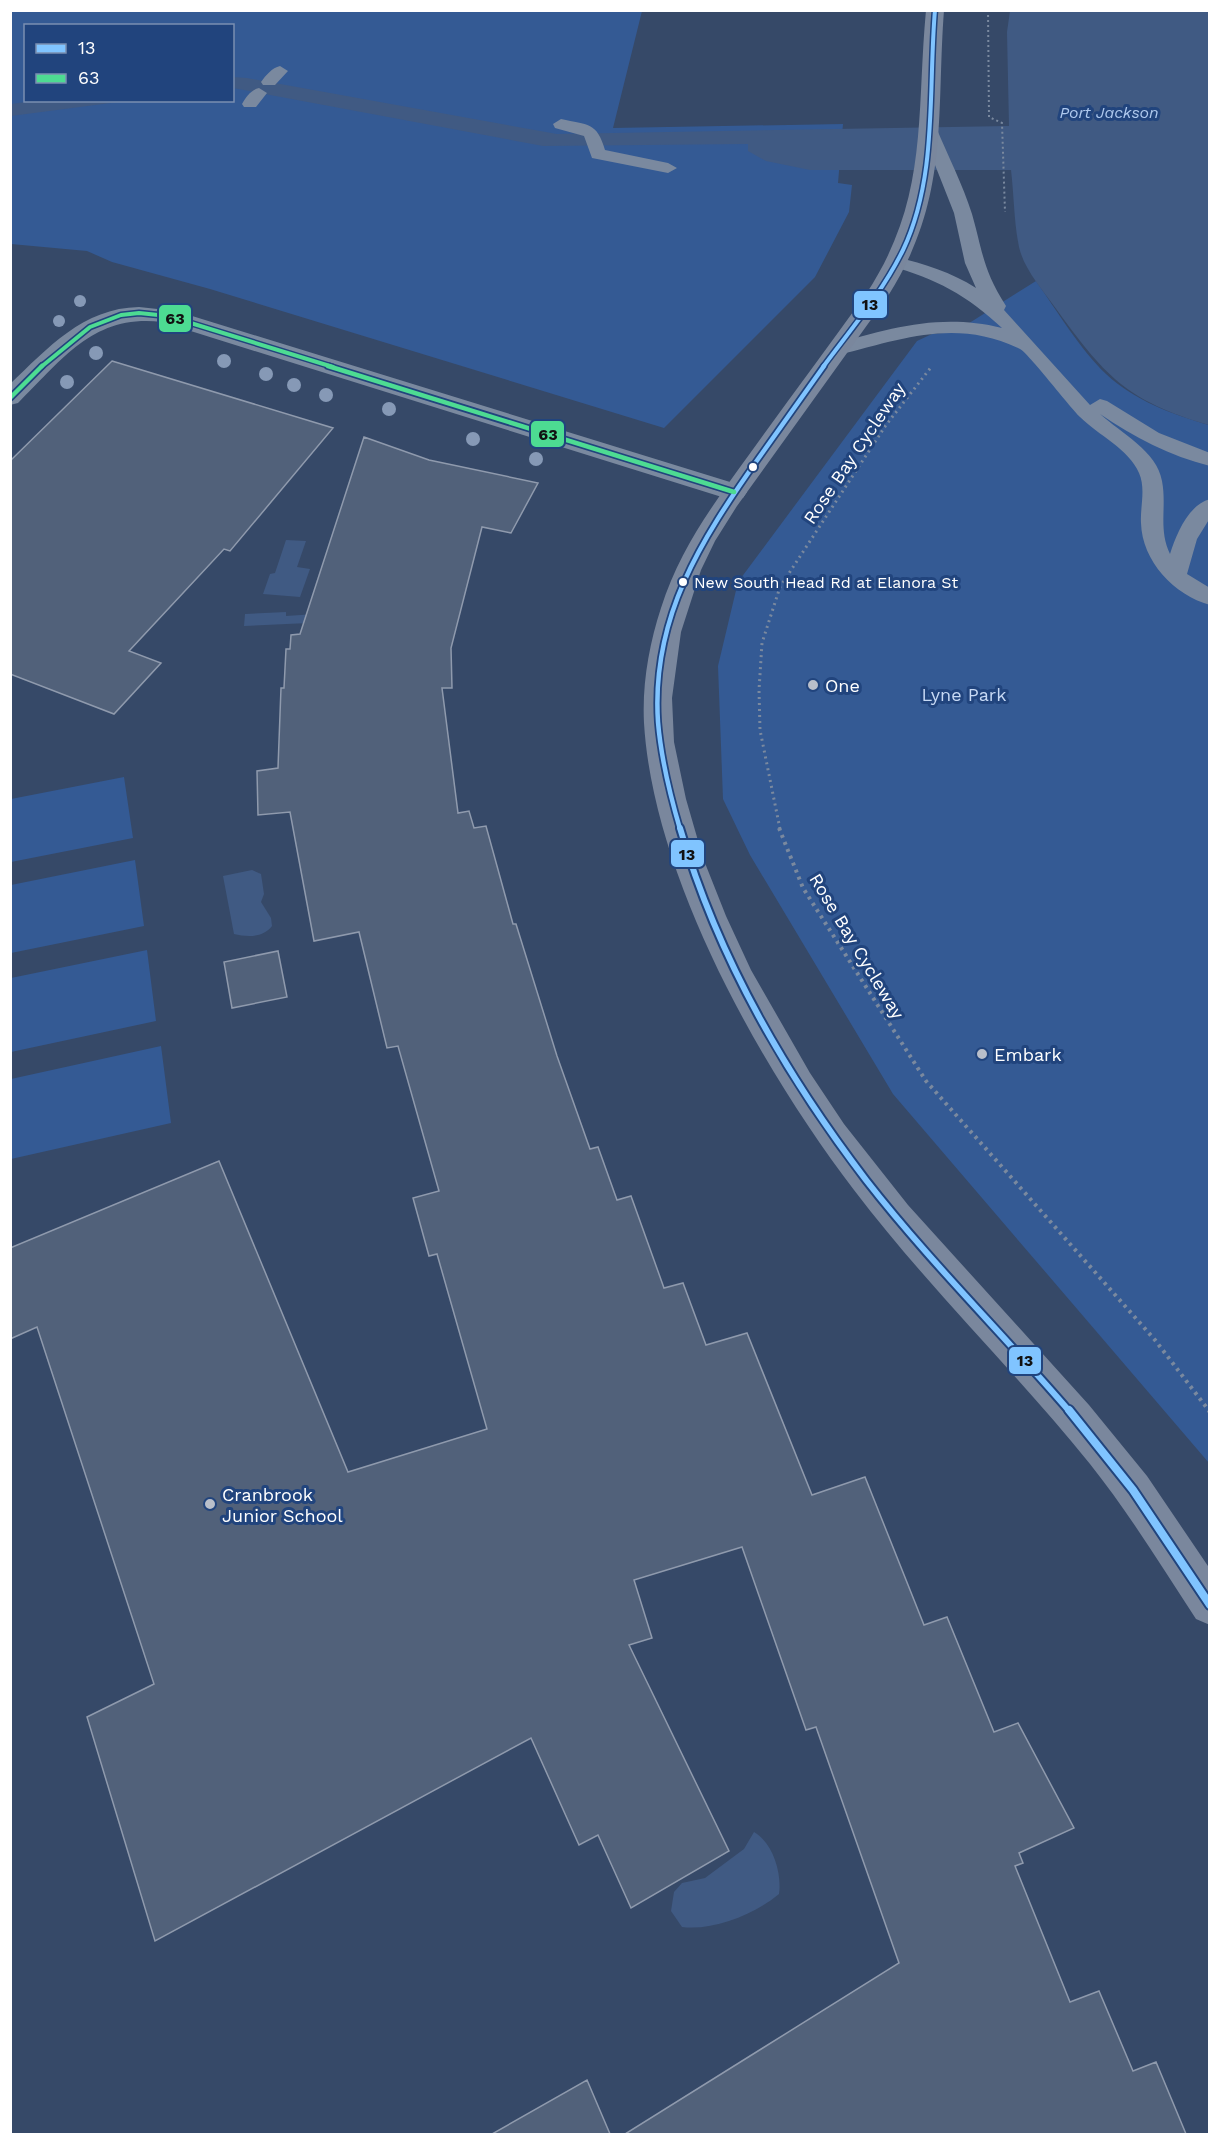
<svg xmlns="http://www.w3.org/2000/svg" width="1220" height="2145" font-family="'Work Sans',sans-serif">
<rect width="100%" height="100%" fill="#364968"/>
<path fill="#345a94" fill-rule="evenodd" d="M 10,11 L 642,11 L 613,128 L 843,124 L 838,183 L 852,185 L 849,212 L 815,277 L 664,428 L 210,289 L 112,262 L 87,251 L 11,244 ZM 26,26 L 232,26 L 232,100 L 26,100 Z
M 1036,281 C 1057,311 1080,349 1106,374 C 1135,401 1172,414 1209,425 L 1209,1463 L 893,1094 L 750,855 L 723,799 L 718,666 L 738,582 L 917,341 L 932,334 L 955,332 Z
M 124,777 L 133,838 L 11,862 L 11,799 Z
M 135,860 L 144,926 L 11,953 L 11,885 Z
M 147,950 L 156,1021 L 11,1052 L 11,978 Z
M 161,1046 L 171,1123 L 11,1159 L 11,1079 Z"/>
<path fill="#405a83" d="M 1010,11 L 1209,11 L 1209,425 C 1126,401 1104,375 1054,306 C 1042,289 1024,269 1019,247 C 1014,223 1014,195 1011,170 L 810,170 L 766,161 L 748,151 L 748,144 L 543,146 L 233,88 L 233,77 L 247,78 L 557,134 L 1009,126 L 1007,32 Z
M 40,100 L 126,100 L 126,101 L 11,116 L 11,104 Z
M 286,540 L 306,541 L 297,567 L 310,569 L 300,597 L 263,594 L 270,574 L 275,573 Z
M 286,612 L 286,616 L 331,613 L 330,622 L 244,626 L 245,614 Z
M 252,870 L 261,874 L 264,894 L 261,902 L 271,918 L 272,926 C 263,938 247,937 234,934 L 223,876 Z
M 754,1832 C 773,1843 782,1873 779,1894 C 755,1914 714,1931 682,1927 L 671,1911 L 674,1892 L 682,1883 L 705,1878 L 744,1849 Z"/>
<path fill="#51617a" stroke="#8f9aad" stroke-width="1.5" d="M 112,361 L 333,428 L 230,551 L 224,549 L 129,651 L 161,663 L 114,714 L 10,674 L 10,461 Z
M 364,437 L 429,460 L 538,483 L 511,533 L 482,527 L 451,648 L 452,688 L 442,688 L 458,813 L 469,811 L 474,828 L 486,826 L 513,924 L 516,924 L 557,1056 L 590,1149 L 598,1147 L 617,1200 L 631,1196 L 664,1288 L 683,1283 L 706,1345 L 747,1333 L 812,1495 L 865,1477 L 924,1625 L 947,1617 L 994,1732 L 1018,1723 L 1074,1828 L 1019,1853 L 1023,1863 L 1015,1866 L 1070,2002 L 1099,1991 L 1133,2071 L 1156,2062 L 1186,2134 L 625,2134 L 899,1963 L 816,1727 L 806,1730 L 742,1547 L 634,1580 L 652,1638 L 629,1645 L 729,1851 L 631,1908 L 598,1835 L 579,1845 L 531,1738 L 155,1941 L 87,1717 L 154,1684 L 37,1327 L 10,1339 L 10,1248 L 219,1161 L 348,1472 L 487,1429 L 437,1254 L 429,1256 L 413,1198 L 439,1191 L 398,1046 L 387,1048 L 359,932 L 314,941 L 290,812 L 258,815 L 257,771 L 278,768 L 281,688 L 284,688 L 286,649 L 290,649 L 291,635 L 300,634 Z
M 278,951 L 287,997 L 232,1008 L 224,962 Z
M 587,2080 L 610,2134 L 492,2134 Z"/>
<g fill="none" stroke-linecap="round" stroke-linejoin="round">
<path stroke="#7a899f" stroke-width="2" stroke-dasharray="2 3" stroke-linecap="butt" d="M 988,10 L 989,117 L 1002,123 L 1005,212"/>
<path stroke="#7a899f" stroke-width="3" stroke-dasharray="2 4" stroke-linecap="butt" d="M 780,829 L 760,730 L 759,690 L 762,643 L 780,587 L 886,425 L 932,366"/>
<path stroke="#7a899f" stroke-width="4" stroke-dasharray="3 4.5" stroke-linecap="butt" d="M 779,828 L 803,888 L 926,1081 L 1155,1340 L 1210,1412"/>
<path stroke="#7a899f" stroke-width="4.5" stroke-dasharray="4 6" stroke-linecap="butt" d="M 1209,1410 L 1210,1412"/>
<path fill="#7a899f" fill-rule="evenodd" d="M 280,66 L 288,71 L 275,85 L 263,85 L 261,82 C 266,75 272,68 280,66 Z
M 259,88 L 267,93 L 256,107 L 244,107 L 242,104 C 246,97 251,90 259,88 Z
M 561,119 C 588,125 597,122 605,150 L 668,163 L 677,168 L 668,173 L 592,158 L 584,136 L 555,128 L 553,124 Z
M 928,122 L 936,127 C 948,156 963,185 972,214 C 983,253 983,270 1006,306 L 1004,310 L 1090,405 L 1100,399 L 1107,401 L 1159,433 L 1210,453 L 1210,466 C 1170,456 1134,437 1100,414 C 1121,433 1157,451 1162,481 C 1167,507 1158,529 1170,554 C 1176,535 1188,505 1210,499 L 1210,518 L 1197,539 L 1187,574 L 1210,588 L 1210,605 C 1174,595 1142,561 1141,523 C 1140,507 1146,489 1139,473 C 1129,449 1098,435 1080,417 C 1069,406 1028,353 1020,349 C 956,318 903,339 838,355 L 828,349 L 831,345 C 891,328 940,313 1002,328 C 968,296 935,278 890,266 L 887,262 L 896,257 C 925,264 951,272 976,288 L 965,263 L 954,213 L 920,127 Z"/>
<path fill="#7a899f" fill-rule="evenodd" d="M 139,307 L 176,311 L 743,486 L 747,492 L 743,498 L 734,500 L 725,498 L 162,322 C 93,314 63,359 18,403 L 10,405 L 10,384 C 48,348 83,308 139,307 Z"/>
<path fill="#7a879d" fill-rule="evenodd" d="M 926,10 L 944,10 C 936,119 950,198 888,296 L 737,506 L 715,541 L 701,570 L 681,632 L 672,698 L 674,742 L 686,799 L 703,858 L 726,916 L 751,970 L 810,1073 L 844,1124 L 908,1205 L 1089,1405 L 1147,1476 L 1210,1569 L 1210,1625 L 1196,1619 C 1162,1567 1129,1513 1090,1464 C 1014,1370 927,1286 854,1190 C 762,1070 653,877 644,723 C 642,684 649,645 661,608 C 680,548 715,502 751,452 C 789,399 828,347 866,294 C 929,199 916,117 926,10 Z"/>
<defs>
<path id="bus-1-far3" d="M 823,367 C 851,329 882,293 903,250 C 938,176 928,89 935,10"/>
<path id="bus-1-far2" d="M 680,829 C 670,795 661,758 658,722 C 651,618 701,540 758,459 C 780,428 802,397 824,366"/>
<path id="bus-1-far1" d="M 680,828 C 717,956 785,1074 866,1180 C 929,1261 1003,1334 1070,1412"/>
<path id="bus-1" d="M 1069,1410 L 1133,1490 L 1210,1605"/>
<path id="bus-2-far1" d="M 41,367 L 90,327 L 121,315 L 139,313 L 168,316 L 333,367"/>
<path id="bus-2" d="M 328,366 L 734,492
M 10,398 L 42,366"/>
</defs>
<use href="#bus-1-far3" stroke="#21447d" stroke-width="7"/>
<use href="#bus-1-far2" stroke="#21447d" stroke-width="8"/>
<use href="#bus-1-far1" stroke="#21447d" stroke-width="10"/>
<use href="#bus-1" stroke="#21447d" stroke-width="12"/>
<use href="#bus-2-far1" stroke="#21447d" stroke-width="7"/>
<use href="#bus-2" stroke="#21447d" stroke-width="8"/>
<use href="#bus-1-far3" stroke="#80c4ff" stroke-width="4"/>
<use href="#bus-1-far2" stroke="#80c4ff" stroke-width="4.5"/>
<use href="#bus-1-far1" stroke="#80c4ff" stroke-width="6"/>
<use href="#bus-1" stroke="#80c4ff" stroke-width="8"/>
<use href="#bus-2-far1" stroke="#4ddb92" stroke-width="4"/>
<use href="#bus-2" stroke="#4ddb92" stroke-width="4.5"/>
</g>
<g fill="#8699b6">
<circle cx="80" cy="301" r="6"/>
<circle cx="59" cy="321" r="6"/>
<circle cx="96" cy="353" r="7"/>
<circle cx="224" cy="361" r="7"/>
<circle cx="266" cy="374" r="7"/>
<circle cx="67" cy="382" r="7"/>
<circle cx="294" cy="385" r="7"/>
<circle cx="326" cy="395" r="7"/>
<circle cx="389" cy="409" r="7"/>
<circle cx="473" cy="439" r="7"/>
<circle cx="536" cy="459" r="7"/>
</g>
<g fill="#fff" stroke="#21447d" stroke-width="2">
<circle cx="753" cy="467" r="5"/>
<circle cx="683" cy="582" r="5"/>
</g>
<g fill="#b9bfca" stroke="#21447d" stroke-width="2">
<circle cx="813" cy="685" r="6"/>
<circle cx="982" cy="1054" r="6"/>
<circle cx="210" cy="1504" r="6"/>
</g>
<g text-anchor="middle" dominant-baseline="central" stroke-width="6" stroke-linejoin="round" paint-order="stroke">
<g font-size="16" font-style="italic" fill="#afc9ee" stroke="#21447d">
<text x="1109" y="112">Port Jackson</text>
</g>
<g font-size="16" fill="#fff" stroke="#21447d" text-anchor="start">
<text x="694" y="582">New South Head Rd at Elanora St</text>
</g>
<g font-size="18" fill="#fff" stroke="#21447d">
<text transform="translate(854 453) rotate(-56)">Rose Bay Cycleway</text>
<text transform="translate(857 946) rotate(59)">Rose Bay Cycleway</text>
</g>
<g font-size="18" fill="#fff" stroke="#21447d" text-anchor="start">
<text x="825" y="685">One</text>
<text x="994" y="1054">Embark</text>
<text x="222" y="1494">Cranbrook<tspan x="222" dy="21">Junior School</tspan></text>
</g>
<g font-size="18" fill="#c8daf5" stroke="#21447d">
<text x="964" y="694">Lyne Park</text>
</g>
</g>
<g stroke="#21447d" stroke-width="2">
<rect x="853" y="290" width="35" height="29" rx="6" fill="#80c4ff"/>
<rect x="158" y="304" width="34" height="29" rx="6" fill="#4ddb92"/>
<rect x="530" y="420" width="35" height="28" rx="6" fill="#4ddb92"/>
<rect x="670" y="839" width="35" height="29" rx="6" fill="#80c4ff"/>
<rect x="1008" y="1346" width="34" height="29" rx="6" fill="#80c4ff"/>
</g>
<g font-size="16" text-anchor="middle" font-weight="bold" fill="#111">
<text x="870" y="310">13</text>
<text x="175" y="324">63</text>
<text x="548" y="440">63</text>
<text x="687" y="860">13</text>
<text x="1025" y="1366">13</text>
</g>
<rect width="1220" height="2145" fill="none" stroke="#ffffff" stroke-width="24"/>
<rect x="24" y="24" width="210" height="78" fill="#21447d" stroke="#7a8fb1" stroke-width="1.5"/>
<rect x="36" y="44" width="30" height="9" fill="#80c4ff" stroke="#7a8fb1" stroke-width="1.5"/>
<text x="78" y="54" font-size="18" fill="#ffffff">13</text>
<rect x="36" y="74" width="30" height="9" fill="#4ddb92" stroke="#7a8fb1" stroke-width="1.5"/>
<text x="78" y="84" font-size="18" fill="#ffffff">63</text>
</svg>
